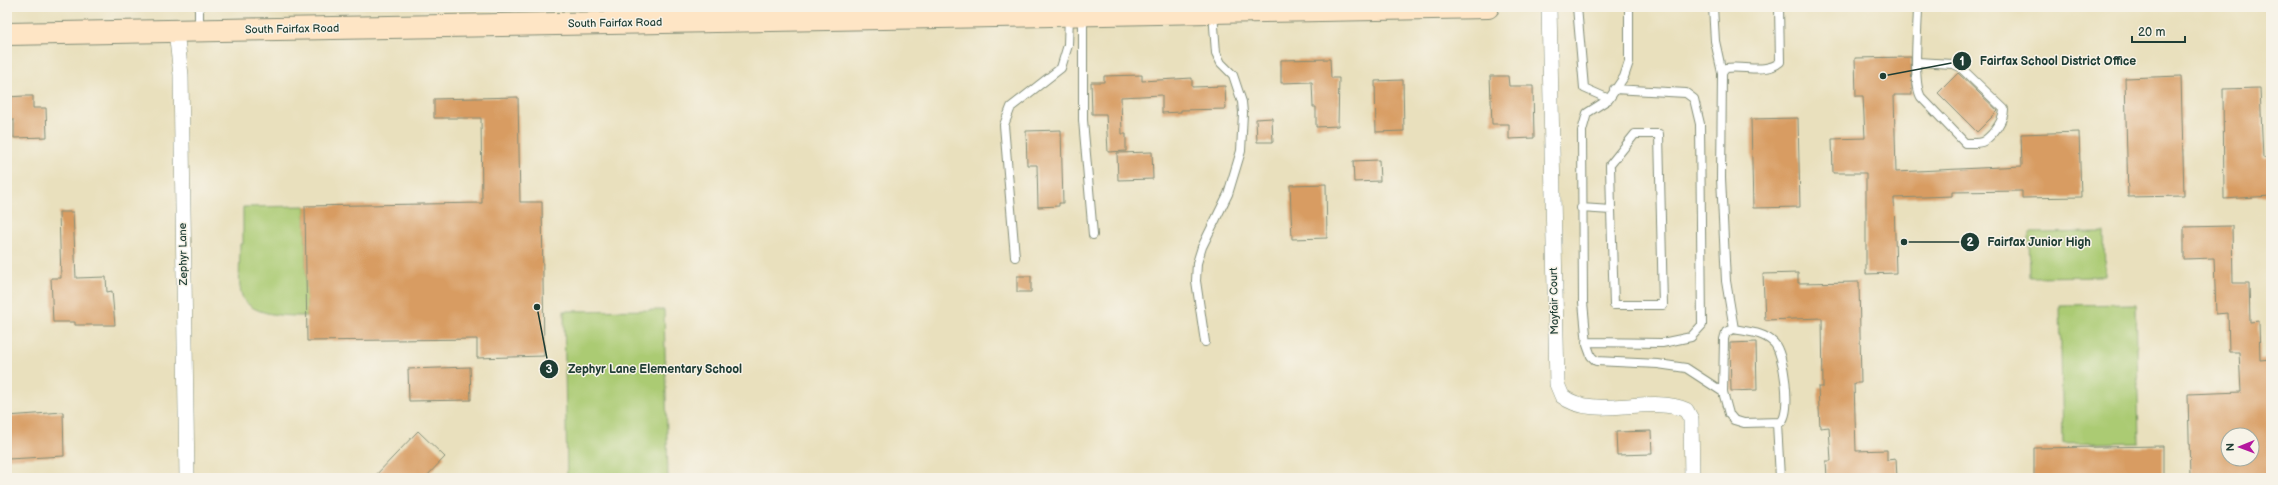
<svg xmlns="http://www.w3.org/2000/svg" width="2278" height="485" font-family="'Balsamiq Sans',sans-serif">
<rect width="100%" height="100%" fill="#f7f3e8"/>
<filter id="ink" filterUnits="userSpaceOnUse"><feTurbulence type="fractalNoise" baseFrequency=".025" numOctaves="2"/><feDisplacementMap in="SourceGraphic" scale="8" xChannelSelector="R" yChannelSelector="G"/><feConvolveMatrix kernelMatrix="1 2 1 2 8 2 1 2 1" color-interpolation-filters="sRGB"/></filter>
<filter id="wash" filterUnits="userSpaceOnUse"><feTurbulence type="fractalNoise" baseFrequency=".012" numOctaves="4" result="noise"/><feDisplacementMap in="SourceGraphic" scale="16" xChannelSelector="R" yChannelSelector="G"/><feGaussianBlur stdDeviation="0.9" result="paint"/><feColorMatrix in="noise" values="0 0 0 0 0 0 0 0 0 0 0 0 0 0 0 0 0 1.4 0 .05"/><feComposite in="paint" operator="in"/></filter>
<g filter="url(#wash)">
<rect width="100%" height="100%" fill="#e9e0bd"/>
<path fill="#abcb73" stroke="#658454" d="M 305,206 L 307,316 C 289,316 247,317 241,293 C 238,279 240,260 240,244 L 243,244 L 243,207 Z
M 2104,232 L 2105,276 L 2030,277 L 2029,233 Z
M 2136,304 L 2139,442 L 2063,444 L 2060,305 Z
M 664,310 L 668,478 L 567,478 L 564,311 Z"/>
<g id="blocks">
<path fill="#d89c62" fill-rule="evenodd" d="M 1911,57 L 1912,95 L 1894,95 L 1896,172 L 2022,166 L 2021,134 L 2079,132 L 2081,197 L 2022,198 L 2022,191 L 1952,192 L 1952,196 L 1894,198 L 1896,273 L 1866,274 L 1866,173 L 1833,173 L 1832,139 L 1865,138 L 1863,96 L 1856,96 L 1855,58 Z
M 1330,59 L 1331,78 L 1339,78 L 1338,126 L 1316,127 L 1316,107 L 1313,107 L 1312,82 L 1281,83 L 1281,60 Z
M 1958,73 L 1998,111 L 1977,132 L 1938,93 Z
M 1142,75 L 1142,81 L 1192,78 L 1192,87 L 1225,86 L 1226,109 L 1181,110 L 1181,112 L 1162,113 L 1162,95 L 1121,97 L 1122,134 L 1126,134 L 1126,151 L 1108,152 L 1106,114 L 1092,114 L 1091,82 L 1104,82 L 1104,76 Z
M 1490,76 L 1508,76 L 1509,86 L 1533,86 L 1534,138 L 1509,139 L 1509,124 L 1492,124 Z
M 2181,76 L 2184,196 L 2128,197 L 2125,78 Z
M 1403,80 L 1404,131 L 1376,132 L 1375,81 Z
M 2260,88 L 2263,158 L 2271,157 L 2271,196 L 2224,199 L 2223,89 Z
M 24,96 L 33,96 L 33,108 L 46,108 L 47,137 L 14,138 L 14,120 L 8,120 L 7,97 Z
M 518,97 L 520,202 L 542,202 L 544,356 L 477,358 L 477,339 L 307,341 L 305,206 L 482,203 L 481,118 L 434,118 L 434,99 Z
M 1272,118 L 1273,142 L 1257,142 L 1256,119 Z
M 1798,118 L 1800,207 L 1753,208 L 1751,119 Z
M 1061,130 L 1063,203 L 1059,203 L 1059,206 L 1038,207 L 1037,165 L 1027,165 L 1026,131 Z
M 1152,152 L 1153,179 L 1118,180 L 1117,153 Z
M 1379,160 L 1380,181 L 1354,182 L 1353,161 Z
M 1326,184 L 1327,238 L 1292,239 L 1290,185 Z
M 59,212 L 73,212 L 76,278 L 106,277 L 107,292 L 112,291 L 115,325 L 75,325 L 75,322 L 53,322 L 51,278 L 61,278 Z
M 2232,226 L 2233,283 L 2249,283 L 2250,322 L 2259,321 L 2260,360 L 2271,359 L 2271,478 L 2190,478 L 2188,394 L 2241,392 L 2239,352 L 2229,352 L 2228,313 L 2216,314 L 2214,258 L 2184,259 L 2184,227 ZM 2228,435 L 2252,435 L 2252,459 L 2228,459 Z
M 1798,273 L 1798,283 L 1859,282 L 1861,383 L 1854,383 L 1856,451 L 1887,450 L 1887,460 L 1896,459 L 1897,478 L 1827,478 L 1826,461 L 1831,461 L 1829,427 L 1820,428 L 1819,408 L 1818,387 L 1823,387 L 1822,318 L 1765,320 L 1763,274 Z
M 1017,276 L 1031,276 L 1031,292 L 1017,292 Z
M 1756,342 L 1757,390 L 1731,391 L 1730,343 Z
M 470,367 L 471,400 L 409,401 L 408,369 Z
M 63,412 L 64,456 L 8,459 L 7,416 Z
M 418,431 L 445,457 L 425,478 L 373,478 Z
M 1651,431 L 1652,454 L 1617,455 L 1616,432 Z
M 2163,446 L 2163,478 L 2034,478 L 2034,448 Z"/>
</g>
</g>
<g filter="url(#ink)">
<use href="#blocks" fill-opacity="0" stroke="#848e78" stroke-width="1"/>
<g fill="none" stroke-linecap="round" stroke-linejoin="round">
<defs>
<path id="lane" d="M 199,7 L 199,30
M 1577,7 L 1584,88 L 1609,99 L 1587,113 L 1582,131 L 1583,302 L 1587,345 L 1591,356 L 1596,361 L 1658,364 L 1686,368 L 1723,392
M 1713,7 L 1715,41 L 1722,73
M 1083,15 L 1083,120 L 1093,235
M 1917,62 L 1953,64 L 1960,67 L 2004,109 C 2004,120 1994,134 1984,141 C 1979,144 1971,143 1965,143 L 1921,97 C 1912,82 1918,27 1918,7
M 1609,99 L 1624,77 L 1629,62 L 1629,7
M 1581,208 L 1611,210 L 1614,305 L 1663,305 L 1659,134 L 1635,134 L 1610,165 L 1611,210
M 1015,257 L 1004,125 L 1011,107 L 1061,68 L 1068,45 L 1069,15
M 1734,329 L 1726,281 L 1721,178 L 1722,73 L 1726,68 C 1742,65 1766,74 1780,62 L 1779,7
M 1734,329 C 1748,332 1763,332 1774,343 C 1784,353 1792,412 1781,422 L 1744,423 L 1734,420 L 1729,414 L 1723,392 L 1724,339 L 1726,332 Z
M 1205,342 L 1196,281 L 1197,263 L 1202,247 L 1228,194 L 1241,151 L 1243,113 L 1242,102 L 1233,75 L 1221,63 L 1216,53 L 1213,13
M 1586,342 L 1662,343 L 1691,337 L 1702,325 L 1700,124 L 1694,99 L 1686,93 L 1614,89
M 1777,423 L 1780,478"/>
<path id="street" d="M 651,7 L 652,22
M 1549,7 L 1557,384 L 1562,396 C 1593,421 1650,394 1686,410 L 1691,419 L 1692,478
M 176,31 L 181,75 L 187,478"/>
<path id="secondary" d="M 7,34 L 1488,7"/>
</defs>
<use href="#lane" stroke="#848e78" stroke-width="10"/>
<use href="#street" stroke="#848e78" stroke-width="16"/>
<use href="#secondary" stroke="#848e78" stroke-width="24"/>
<use href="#lane" stroke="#fff" stroke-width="8"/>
<use href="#street" stroke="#fff" stroke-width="15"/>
<use href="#secondary" stroke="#fee5c5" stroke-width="22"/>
</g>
</g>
<g text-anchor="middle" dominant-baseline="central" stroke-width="3" stroke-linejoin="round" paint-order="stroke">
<g font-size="11" fill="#1f3d34" stroke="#f7f3e8">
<text transform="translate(615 23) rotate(-1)">South Fairfax Road</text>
<text transform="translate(292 29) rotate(-1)">South Fairfax Road</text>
<text transform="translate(183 254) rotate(-91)">Zephyr Lane</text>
<text transform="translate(1554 301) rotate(-91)">Mayfair Court</text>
</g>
</g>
<path fill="none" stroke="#1f3d34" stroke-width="1.5" d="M1883 76L1962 61M1904 242L1970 242M537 307L549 369"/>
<g fill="#1f3d34" stroke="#f7f3e8" stroke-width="1.5">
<circle cx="1883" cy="76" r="4"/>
<circle cx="1904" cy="242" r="4"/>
<circle cx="537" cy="307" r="4"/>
<circle cx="1962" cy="61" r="10"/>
<circle cx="1970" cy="242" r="10"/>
<circle cx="549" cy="369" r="10"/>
</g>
<g font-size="12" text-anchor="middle" font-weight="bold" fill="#fff">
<text x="1962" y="65">1</text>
<text x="1970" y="246">2</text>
<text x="549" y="373">3</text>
</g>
<g font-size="12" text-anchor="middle" font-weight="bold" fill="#1f3d34" stroke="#f7f3e8" stroke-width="3" stroke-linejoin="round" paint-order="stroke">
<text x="2058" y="65">Fairfax School District Office</text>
<text x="2039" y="246">Fairfax Junior High</text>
<text x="655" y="373">Zephyr Lane Elementary School</text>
</g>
<rect width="2278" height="485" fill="none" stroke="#f7f3e8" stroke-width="24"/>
<g transform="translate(2240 447) rotate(269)"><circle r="19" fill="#f7f3e8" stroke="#a1aaa0"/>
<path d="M0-3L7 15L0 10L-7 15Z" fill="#b5179e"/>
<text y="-6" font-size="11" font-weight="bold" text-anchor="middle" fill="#1f3d34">N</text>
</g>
<path d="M2132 36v6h53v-6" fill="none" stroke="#1f3d34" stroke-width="2"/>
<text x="2138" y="36" font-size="12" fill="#1f3d34" stroke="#f7f3e8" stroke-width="3" paint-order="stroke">20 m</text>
</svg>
